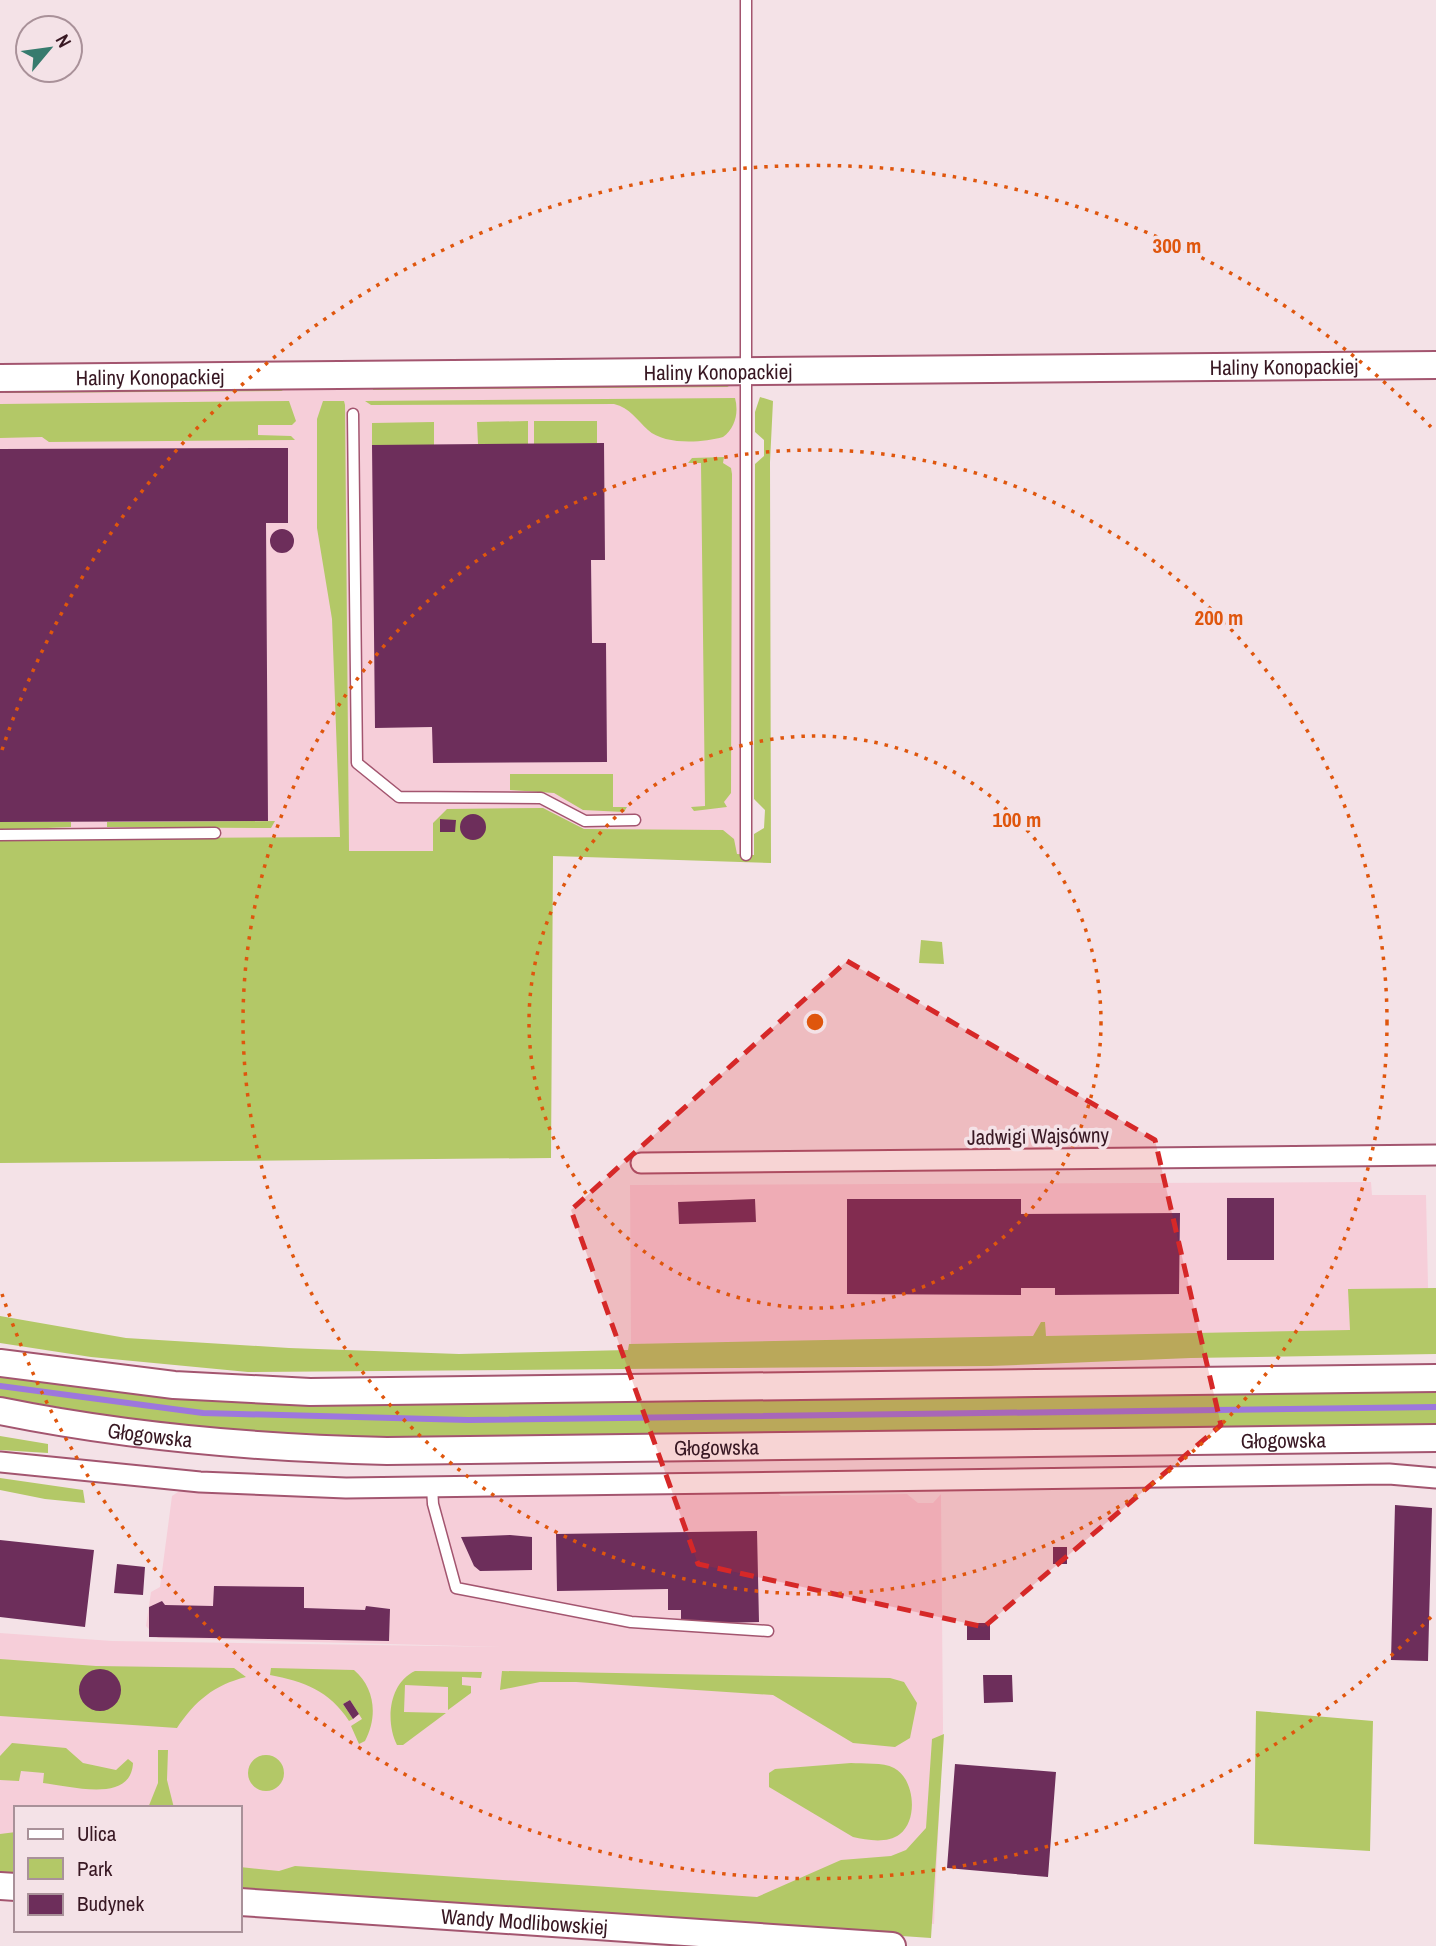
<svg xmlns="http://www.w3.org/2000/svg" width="1436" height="1946" font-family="'Archivo Narrow',sans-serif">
<rect width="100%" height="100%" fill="#f4e2e7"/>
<path fill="#f6ced9" d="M 747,371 L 746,855 L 0,858 L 0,378 Z
M 1371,1182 L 1372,1195 L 1426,1195 L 1429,1331 L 631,1344 L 630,1185 Z
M 184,1488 L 308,1497 L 774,1490 L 781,1496 L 907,1494 L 918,1503 L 933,1503 L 941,1494 L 943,1728 L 934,1924 L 240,1877 L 240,1808 L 16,1808 L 16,1861 L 0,1860 L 0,1633 L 112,1641 L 504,1647 L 158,1638 L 146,1626 L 151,1592 L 160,1587 L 172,1496 Z"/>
<path fill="#b3c867" d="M 724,384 L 729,387 L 372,390 L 376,387 Z
M 276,387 L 283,391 L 5,393 L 5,389 Z
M 760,397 L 773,401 L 770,462 L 771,863 L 553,856 L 551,1158 L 0,1163 L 0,839 L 340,837 L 332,619 L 317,528 L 317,419 L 323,401 L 344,401 L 345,405 L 349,851 L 433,851 L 433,823 L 447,809 L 543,808 L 584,829 L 723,830 L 734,839 L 737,854 L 754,855 L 754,834 L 764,828 L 765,810 L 754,799 L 755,464 L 764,456 L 764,440 L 755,432 L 755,412 Z
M 735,398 C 739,413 735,428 723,437 C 702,443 664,445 648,430 C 637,420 630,408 614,404 L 371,405 L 365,401 Z
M 289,401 L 296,421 L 292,425 L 258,425 L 258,435 L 291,436 L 295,440 L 49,442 L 42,437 L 0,438 L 0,404 Z
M 528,421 L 528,444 L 478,444 L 477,422 Z
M 534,421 L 597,421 L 597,443 L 534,444 Z
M 434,422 L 434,445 L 372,445 L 372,423 Z
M 724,457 L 723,463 L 731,468 L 732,474 L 731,793 L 724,802 L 727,807 L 694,811 L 691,807 L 705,806 L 701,463 L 688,463 L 692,458 Z
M 510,774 L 613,774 L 613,807 L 627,807 L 624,812 L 583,810 L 554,793 L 510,790 Z
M 275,821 L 271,828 L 107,827 L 107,822 Z
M 0,822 L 71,822 L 71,827 L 0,830 Z
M 921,940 L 942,942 L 944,964 L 919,963 Z
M 1436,1288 L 1436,1354 L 1191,1358 L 990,1366 L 248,1372 L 91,1357 L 0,1343 L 0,1316 L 126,1338 L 289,1348 L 459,1354 L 628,1350 L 629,1344 L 1033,1336 L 1041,1322 L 1045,1322 L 1046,1336 L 1350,1330 L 1348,1289 Z
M 0,1376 L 165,1398 L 317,1405 L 1436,1392 L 1436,1425 L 383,1437 L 226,1430 L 122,1418 L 0,1397 Z
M 0,1436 L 48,1444 L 48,1453 L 0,1450 Z
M 0,1478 L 83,1490 L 85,1503 L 45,1499 L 0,1490 Z
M 0,1659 L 96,1666 L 234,1668 L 246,1677 C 214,1685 195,1701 177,1728 L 0,1716 Z
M 271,1668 L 354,1670 C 375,1688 378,1716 365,1741 L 359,1744 L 351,1726 L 362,1719 L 350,1700 L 343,1704 L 353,1719 L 349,1721 C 330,1691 303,1681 270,1675 Z
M 415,1671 L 482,1672 L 481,1678 L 462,1677 L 462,1685 L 471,1686 L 471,1693 L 448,1710 L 448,1687 L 405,1685 L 404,1712 L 446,1713 L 403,1745 L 397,1745 C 385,1721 389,1683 415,1671 Z
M 502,1671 L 890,1678 L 904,1682 L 917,1703 L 910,1738 L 895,1747 L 853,1743 L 773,1695 L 576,1682 L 540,1682 L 500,1690 Z
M 1256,1711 L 1373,1721 L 1370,1851 L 1254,1844 Z
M 944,1734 L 931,1938 L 240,1891 L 240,1867 L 279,1871 L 295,1866 L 757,1897 L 841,1860 L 891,1856 L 906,1850 L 926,1828 L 932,1739 Z
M 12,1743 L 66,1748 L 83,1763 L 116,1770 L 128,1759 L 133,1763 C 131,1804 71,1786 43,1783 L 44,1773 L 21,1771 L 19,1781 L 0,1780 L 0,1756 Z
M 158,1750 L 168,1750 L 167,1780 L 174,1808 L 148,1808 L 158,1783 Z
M248 1773a18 18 0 1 1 36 0a18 18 0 1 1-36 0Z
M 851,1763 C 863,1764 883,1762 894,1768 C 914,1778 919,1819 900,1834 C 887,1844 867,1840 853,1837 L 769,1787 L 769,1773 L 775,1769 Z
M 16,1832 L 16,1875 L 0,1874 L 0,1834 Z"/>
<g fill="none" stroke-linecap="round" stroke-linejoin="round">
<path stroke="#9d77dd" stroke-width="6" d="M 0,1386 L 203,1413 L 468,1420 L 1436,1407"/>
</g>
<path fill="#6d2e5b" d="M 604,443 L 605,560 L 591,560 L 592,643 L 606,643 L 607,762 L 433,763 L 432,727 L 375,728 L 372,445 Z
M 288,448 L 288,523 L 266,523 L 268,821 L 0,822 L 0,449 Z
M270 541a12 12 0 1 1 24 0a12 12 0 1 1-24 0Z
M460 827a13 13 0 1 1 26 0a13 13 0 1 1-26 0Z
M 440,819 L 456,820 L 455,832 L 440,832 Z
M 1227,1198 L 1274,1198 L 1274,1260 L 1227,1260 Z
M 755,1199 L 756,1222 L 679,1224 L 678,1202 Z
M 847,1199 L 1021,1199 L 1021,1214 L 1180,1213 L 1179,1294 L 1055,1295 L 1055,1288 L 1021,1288 L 1021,1295 L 847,1294 Z
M 1395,1505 L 1432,1508 L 1428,1661 L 1391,1660 Z
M 757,1531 L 759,1622 L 681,1624 L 681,1610 L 668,1610 L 668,1589 L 557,1591 L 556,1534 Z
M 510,1535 L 532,1537 L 532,1570 L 480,1571 L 474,1566 L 461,1537 Z
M 0,1540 L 94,1550 L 85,1627 L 0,1617 Z
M 1053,1547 L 1067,1547 L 1067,1564 L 1053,1564 Z
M 117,1564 L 145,1567 L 143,1595 L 114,1593 Z
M 214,1586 L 304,1587 L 304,1608 L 365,1610 L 366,1606 L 390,1609 L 389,1641 L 149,1637 L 149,1607 L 162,1601 L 165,1605 L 213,1606 Z
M 967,1623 L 990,1623 L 990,1640 L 967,1640 Z
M79 1690a21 21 0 1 1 42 0a21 21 0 1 1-42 0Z
M 983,1675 L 1012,1675 L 1013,1702 L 984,1703 Z
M 350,1700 L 359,1714 L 353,1719 L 343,1704 Z
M 955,1764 L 1056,1772 L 1048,1877 L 947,1868 Z"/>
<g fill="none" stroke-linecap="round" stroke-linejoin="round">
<defs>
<path id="lane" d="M 353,414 L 357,763 L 399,797 L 541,798 L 585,821 L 635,820
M 0,835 L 215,833
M 746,855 L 746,0
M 432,1487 L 433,1504 L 456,1588 L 631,1622 L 768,1631"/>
<path id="street" d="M 641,1163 L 1436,1155
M 0,1462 L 200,1482 L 346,1488 L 1389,1474 L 1436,1478"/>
<g id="secondary">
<path id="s1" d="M 0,378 L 1436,365"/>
<path d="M 0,1363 L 174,1385 L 310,1392 L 1436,1378"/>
<path id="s2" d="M 0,1411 C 128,1437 256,1448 387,1451 L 1436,1438"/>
<path d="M 0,1886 L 16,1887"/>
<path id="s3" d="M 240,1902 L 892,1946"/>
</g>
</defs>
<use href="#lane" stroke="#a3556f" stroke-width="13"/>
<use href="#street" stroke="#a3556f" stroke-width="23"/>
<use href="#secondary" stroke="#a3556f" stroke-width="30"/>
<use href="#lane" stroke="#fff" stroke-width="10"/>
<use href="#street" stroke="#fff" stroke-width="19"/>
<use href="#secondary" stroke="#fff" stroke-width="26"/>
</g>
<path fill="#d62828" fill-opacity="0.2" stroke="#d62828" stroke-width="5" stroke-dasharray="14 9" stroke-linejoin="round" d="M 847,961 L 1155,1140 L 1221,1425 L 984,1627 L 698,1564 L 571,1210 Z"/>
<g fill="none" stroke="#df560d" stroke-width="3.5" stroke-dasharray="3.5 7">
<circle cx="815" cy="1022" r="286"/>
<circle cx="815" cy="1022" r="572"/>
<path d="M1431 1617A857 857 0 0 1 2 1294M2 750A857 857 0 0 1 1431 427"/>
</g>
<g text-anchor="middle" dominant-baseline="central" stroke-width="7" stroke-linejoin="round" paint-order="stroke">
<g font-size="21" fill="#381823" stroke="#f4e2e7">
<text stroke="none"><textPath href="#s1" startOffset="1284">Haliny Konopackiej</textPath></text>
<text stroke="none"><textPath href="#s1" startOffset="718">Haliny Konopackiej</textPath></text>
<text stroke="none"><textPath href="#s1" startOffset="150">Haliny Konopackiej</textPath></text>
<text transform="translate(1038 1136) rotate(-1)">Jadwigi Wajsówny</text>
<text stroke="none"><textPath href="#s2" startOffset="152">Głogowska</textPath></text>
<text stroke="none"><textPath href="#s2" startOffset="1286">Głogowska</textPath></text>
<text stroke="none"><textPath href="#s2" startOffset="719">Głogowska</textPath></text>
<text stroke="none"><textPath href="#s3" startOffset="285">Wandy Modlibowskiej</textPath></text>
</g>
</g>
<circle cx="815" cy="1022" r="10" fill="#df560d" stroke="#f4e2e7" stroke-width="3.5"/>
<g font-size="21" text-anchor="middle" font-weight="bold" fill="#df560d" stroke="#f4e2e7" stroke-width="7" stroke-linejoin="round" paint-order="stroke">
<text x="1177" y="253">300 m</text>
<text x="1219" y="625">200 m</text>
<text x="1017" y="827">100 m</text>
</g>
<rect x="14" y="1806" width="228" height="126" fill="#f4e2e7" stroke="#a99199" stroke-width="2"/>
<rect x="28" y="1829" width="35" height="10" fill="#ffffff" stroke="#a99199" stroke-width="2"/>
<text x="77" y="1841" font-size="21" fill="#381823">Ulica</text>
<rect x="28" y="1858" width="35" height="21" fill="#b3c867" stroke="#a99199" stroke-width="2"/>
<text x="77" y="1876" font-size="21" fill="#381823">Park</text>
<rect x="28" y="1894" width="35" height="21" fill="#6d2e5b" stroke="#a99199" stroke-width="2"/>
<text x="77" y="1911" font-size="21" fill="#381823">Budynek</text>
<g transform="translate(49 49) rotate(61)"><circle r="33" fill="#f4e2e7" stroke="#a99199" stroke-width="2"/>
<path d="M0-5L12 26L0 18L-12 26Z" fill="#377b6e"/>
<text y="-10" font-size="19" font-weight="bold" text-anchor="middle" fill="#381823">N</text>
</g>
</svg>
